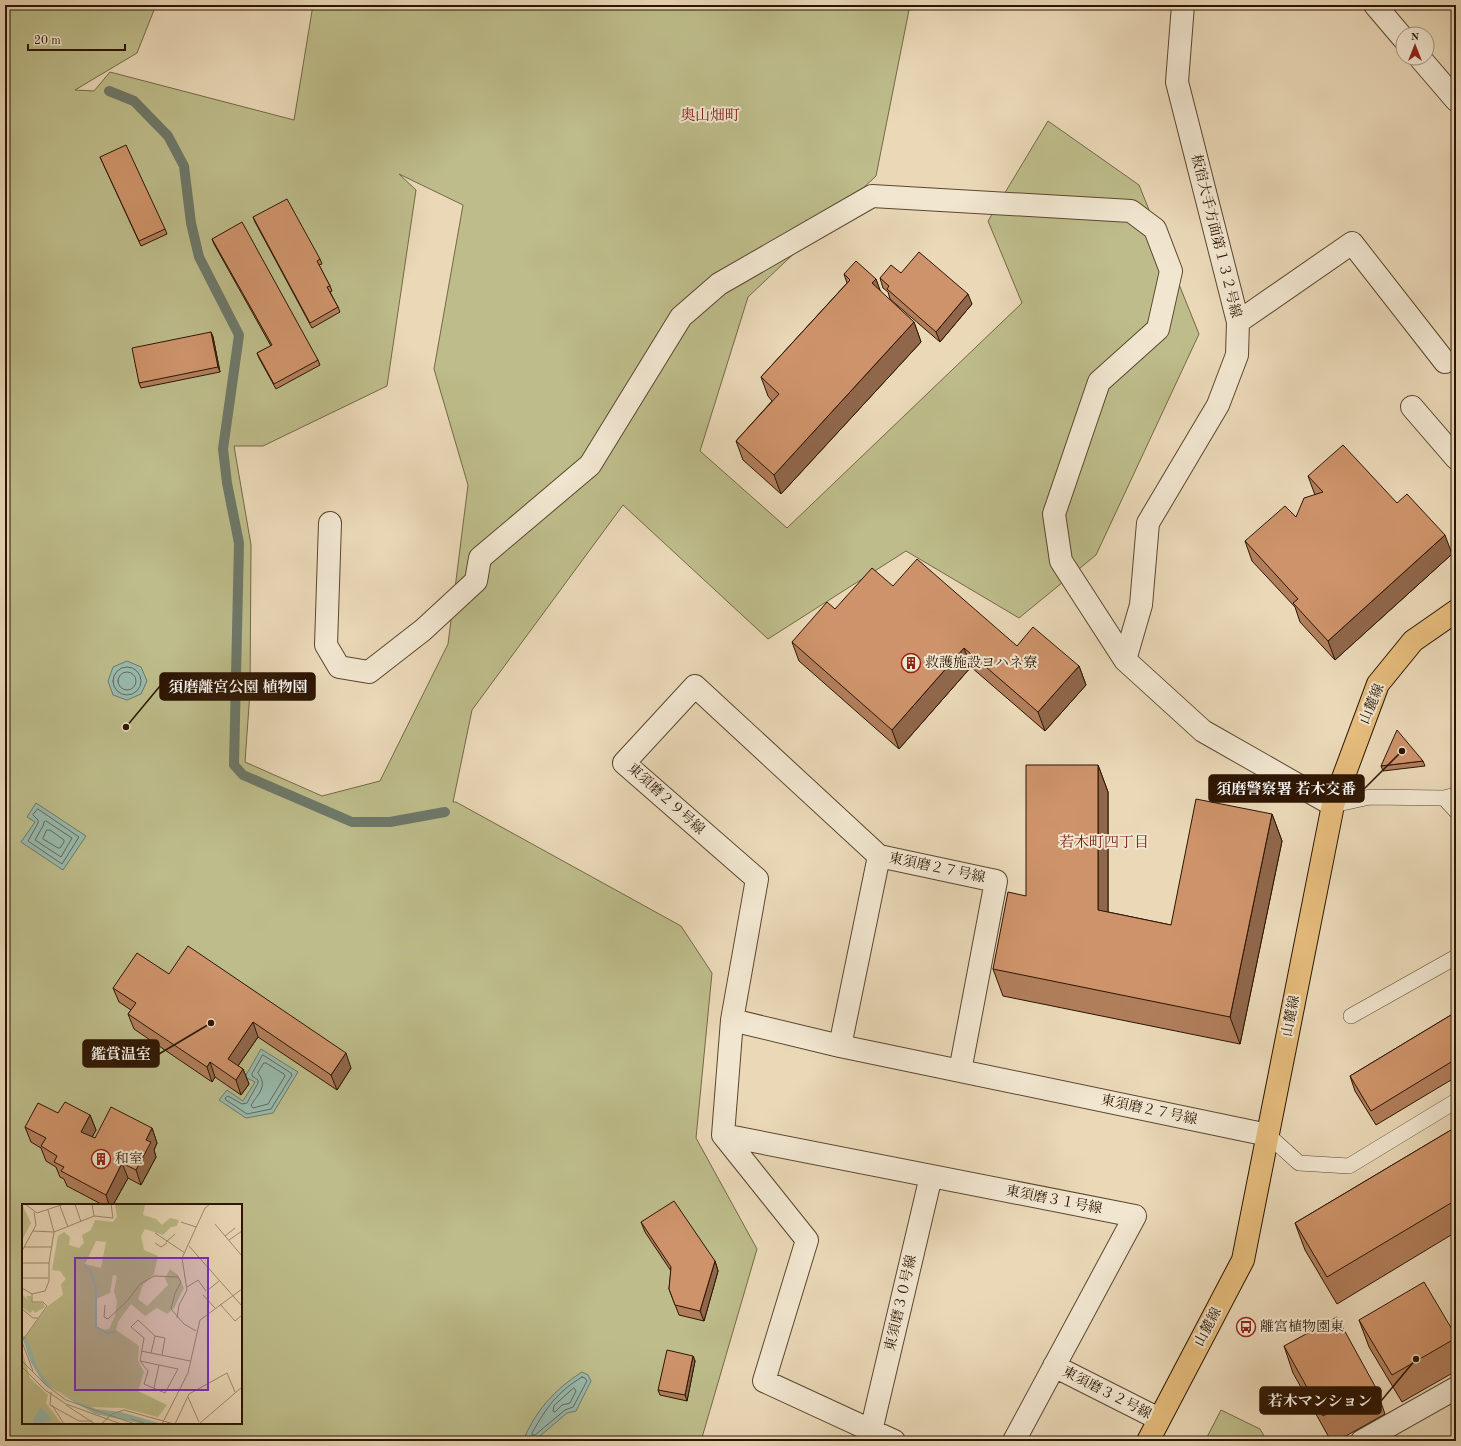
<svg xmlns="http://www.w3.org/2000/svg" width="1461" height="1446" font-family="'Old Standard TT','Noto Serif JP',serif">
<rect width="100%" height="100%" fill="#ead8b7"/>
<filter id="stains"><feTurbulence type="fractalNoise" baseFrequency=".005" numOctaves="4"/><feColorMatrix values="0 0 0 0 .2 0 0 0 0 .09 0 0 0 0 .02 0 0 0 .5 -.17"/></filter>
<radialGradient id="worn" r=".72"><stop offset=".6" stop-color="#630" stop-opacity="0"/><stop offset="1" stop-color="#630" stop-opacity=".3"/></radialGradient>
<path fill="#bdbc8a" stroke="#746846" fill-rule="evenodd" d="M 5,5 L 156,5 L 137,53 L 75,90 L 94,91 L 110,72 L 294,120 L 313,5 L 910,5 L 876,176 L 748,297 L 700,451 L 787,528 L 1022,303 L 988,221 L 1048,121 L 1139,185 L 1199,334 L 1096,555 L 1019,618 L 906,551 L 768,639 L 623,505 L 472,710 L 453,802 L 456,802 L 681,926 L 712,973 L 696,1138 L 757,1249 L 701,1441 L 5,1441 ZM 399,174 L 463,205 L 434,369 L 468,485 L 448,644 L 380,781 L 322,796 L 245,762 L 250,692 L 251,545 L 234,446 L 263,446 L 387,386 L 416,190 ZM 23,1205 L 241,1205 L 241,1423 L 23,1423 Z
M 1221,1410 L 1260,1429 L 1267,1441 L 1205,1441 Z"/>
<path fill="#98baae" stroke="#6d7869" d="M 127,661 L 141,667 L 147,681 L 141,694 L 127,700 L 113,695 L 108,681 L 113,667 Z
M 36,803 L 86,836 L 63,870 L 21,842 L 35,822 L 27,817 Z
M 261,1049 L 298,1072 L 273,1113 L 246,1118 L 219,1100 L 227,1090 L 243,1101 L 255,1082 L 245,1077 Z
M 582,1372 L 588,1375 L 591,1381 L 576,1411 L 567,1413 L 534,1441 L 523,1441 C 535,1411 555,1389 582,1372 Z"/>
<g fill="none" stroke-linecap="round" stroke-linejoin="round">
<path stroke="#626858" stroke-width="1" d="M113 681a14 14 0 1 1 28 0a14 14 0 1 1-28 0Z
M118 681a9 9 0 1 1 18 0a9 9 0 1 1-18 0Z
M 38,809 L 79,837 L 62,864 L 28,841 L 38,823 L 38,820 L 33,815 Z
M 46,821 L 72,838 L 61,857 L 35,840 L 43,826 L 44,822 Z
M 47,830 L 50,830 L 64,840 L 64,842 L 60,848 L 58,848 L 43,839 Z
M 263,1055 L 291,1073 L 292,1075 L 271,1109 L 247,1114 L 226,1100 L 225,1098 L 228,1096 L 242,1104 L 247,1103 L 258,1083 L 258,1080 L 252,1076 L 252,1074 Z
M 264,1063 L 266,1063 L 284,1074 L 285,1076 L 268,1104 L 253,1108 L 251,1105 C 259,1093 268,1086 258,1073 Z
M 582,1377 L 585,1378 L 587,1381 L 573,1407 L 565,1410 L 535,1435 L 532,1435 L 532,1433 C 547,1407 556,1393 582,1377 Z
M 574,1388 L 576,1391 L 570,1403 L 562,1405 L 555,1412 L 553,1411 L 554,1406 Z"/>
<path stroke="#6d7869" stroke-width="10" d="M 109,91 L 134,101 L 168,136 L 184,166 L 191,223 L 199,257 L 239,335 L 223,449 L 227,483 L 239,543 L 234,765 L 243,775 L 352,822 L 390,822 L 445,812"/>
<defs>
<path id="lane" d="M 1444,798 L 1456,811
M 1333,805 L 1370,797 L 1444,798 L 1456,795
M 1351,1016 L 1456,957
M 1268,1135 L 1299,1163 L 1349,1166 L 1456,1101"/>
<path id="street" d="M 1375,5 L 1403,38
M 1420,58 L 1456,100
M 1238,322 L 1352,243 L 1445,362
M 1412,407 L 1456,458
M 330,523 L 326,645 L 339,667 L 369,672 L 423,630 L 476,581 L 480,558 L 590,465 L 681,317 L 719,284 L 872,196 L 1131,211 L 1155,229 L 1171,271 L 1158,329 L 1099,382 L 1054,514 L 1061,561 L 1125,660 L 1203,731 L 1333,805
M 1125,660 L 1141,605 L 1148,523 L 1218,405 L 1237,355 L 1238,322 L 1177,82 L 1183,5
M 879,856 L 695,686 L 624,763 L 757,879 L 732,1020 L 723,1135 L 807,1240 L 764,1381 L 894,1441
M 732,1020 L 840,1046 L 1268,1135
M 840,1046 L 879,856 L 996,881 L 960,1071
M 723,1135 L 1135,1216 L 1014,1441
M 1054,1366 L 1159,1419
M 871,1431 L 931,1176
M 1362,1441 L 1456,1388"/>
<path id="primary" d="M 1148,1441 L 1243,1260 L 1333,805 L 1378,684 L 1413,641 L 1456,611"/>
</defs>
<use href="#lane" stroke="#5c462f" stroke-width="16"/>
<use href="#street" stroke="#5c462f" stroke-width="24"/>
<use href="#primary" stroke="#2c1502" stroke-width="24"/>
<use href="#lane" stroke="#f1e6d0" stroke-width="15"/>
<use href="#street" stroke="#f1e6d0" stroke-width="22"/>
<use href="#primary" stroke="#e5bc7c" stroke-width="22"/>
</g>
<path fill="#b17e5b" stroke="#2c1502" d="M 100,157 L 165,229 L 167,234 L 141,246 Z
M 253,217 L 320,259 L 322,264 L 319,265 L 330,286 L 332,291 L 330,292 L 338,307 L 340,312 L 312,328 L 255,222 Z
M 212,239 L 318,360 L 320,365 L 276,389 L 259,358 L 257,353 L 271,346 L 214,244 Z
M 901,273 L 972,304 L 940,342 L 890,299 L 888,292 L 883,288 L 880,278 Z
M 844,274 L 876,279 L 880,292 L 914,322 L 921,342 L 781,494 L 743,460 L 736,441 L 772,401 L 768,396 L 761,377 L 847,283 Z
M 211,332 L 213,337 L 220,372 L 141,388 L 139,383 Z
M 1308,476 L 1397,503 L 1452,554 L 1335,660 L 1300,622 L 1295,607 L 1252,561 L 1245,541 L 1296,517 L 1315,495 Z
M 893,586 L 1017,646 L 1079,666 L 1086,685 L 1045,731 L 971,667 L 899,749 L 799,661 L 792,642 L 835,609 Z
M 1423,761 L 1425,766 L 1383,771 L 1381,766 Z
M 1098,765 L 1108,792 L 1108,912 L 1171,925 L 1272,814 L 1282,841 L 1240,1044 L 1003,996 L 993,969 L 1026,896 Z
M 169,974 L 351,1068 L 337,1090 L 258,1037 L 238,1066 L 243,1069 L 249,1084 L 241,1095 L 215,1077 L 212,1082 L 134,1029 L 128,1014 L 131,1010 L 119,1002 L 113,988 Z
M 1456,1012 L 1456,1077 L 1376,1125 L 1355,1091 L 1350,1076 Z
M 58,1113 L 90,1115 L 96,1130 L 92,1137 L 95,1138 L 152,1128 L 157,1143 L 154,1150 L 156,1157 L 141,1185 L 128,1178 L 113,1205 L 103,1205 L 67,1186 L 64,1179 L 60,1177 L 56,1167 L 46,1161 L 41,1148 L 31,1142 L 25,1127 Z
M 1456,1127 L 1456,1232 L 1337,1304 L 1305,1250 L 1295,1223 Z
M 641,1222 L 715,1261 L 718,1271 L 704,1321 L 679,1315 L 669,1289 L 671,1271 L 645,1232 Z
M 1359,1320 L 1456,1336 L 1456,1371 L 1402,1402 L 1369,1347 Z
M 1284,1346 L 1376,1388 L 1385,1414 L 1337,1441 L 1331,1441 L 1293,1373 Z
M 693,1356 L 695,1361 L 687,1401 L 660,1395 L 658,1390 Z"/>
<path fill="#90674a" stroke="#2c1502" d="M 876,279 L 883,298 L 872,283 Z
M 968,294 L 972,304 L 940,342 L 936,332 Z
M 914,322 L 921,342 L 781,494 L 774,475 Z
M 211,332 L 213,337 L 220,372 L 218,367 Z
M 1445,535 L 1452,554 L 1335,660 L 1328,641 Z
M 964,648 L 971,667 L 899,749 L 892,730 Z
M 1079,666 L 1086,685 L 1045,731 L 1038,712 Z
M 1098,765 L 1108,792 L 1108,937 L 1098,910 Z
M 1272,814 L 1282,841 L 1240,1044 L 1230,1017 Z
M 253,1022 L 258,1037 L 233,1073 L 228,1059 Z
M 346,1053 L 351,1068 L 337,1090 L 331,1075 Z
M 210,1062 L 215,1077 L 212,1082 L 207,1067 Z
M 243,1069 L 249,1084 L 241,1095 L 236,1080 Z
M 90,1115 L 96,1130 L 87,1146 L 81,1132 Z
M 152,1128 L 157,1143 L 154,1150 L 156,1157 L 141,1185 L 136,1170 L 146,1140 Z
M 122,1163 L 128,1178 L 113,1205 L 109,1205 L 106,1195 Z
M 715,1261 L 718,1271 L 704,1321 L 700,1311 Z
M 693,1356 L 695,1361 L 687,1401 L 685,1395 Z"/>
<path fill="#ce936a" stroke="#2c1502" d="M 126,145 L 165,229 L 139,241 L 100,157 Z
M 287,199 L 320,259 L 317,261 L 330,286 L 327,287 L 338,307 L 310,323 L 253,217 Z
M 242,222 L 318,360 L 274,384 L 257,353 L 272,345 L 212,239 Z
M 919,252 L 968,294 L 936,332 L 887,289 L 889,286 L 880,278 L 891,265 L 901,273 Z
M 856,261 L 876,279 L 872,283 L 914,322 L 774,475 L 736,441 L 779,394 L 761,377 L 850,280 L 844,274 Z
M 211,332 L 218,367 L 139,383 L 132,348 Z
M 1343,445 L 1397,503 L 1407,494 L 1445,535 L 1328,641 L 1293,603 L 1298,599 L 1245,541 L 1285,506 L 1296,517 L 1304,498 L 1323,492 L 1308,476 Z
M 917,559 L 1017,646 L 1033,627 L 1079,666 L 1038,712 L 964,648 L 892,730 L 792,642 L 827,602 L 835,609 L 872,568 L 893,586 Z
M 1397,730 L 1423,761 L 1381,766 Z
M 1026,765 L 1098,765 L 1098,910 L 1171,925 L 1196,799 L 1272,814 L 1230,1017 L 993,969 L 1008,892 L 1026,896 Z
M 188,946 L 346,1053 L 331,1075 L 253,1022 L 228,1059 L 243,1069 L 236,1080 L 210,1062 L 207,1067 L 128,1014 L 136,1003 L 113,988 L 137,953 L 169,974 Z
M 1456,1012 L 1456,1059 L 1371,1111 L 1350,1076 Z
M 65,1102 L 90,1115 L 81,1132 L 95,1138 L 111,1107 L 152,1128 L 146,1140 L 151,1142 L 136,1170 L 122,1163 L 106,1195 L 61,1171 L 64,1167 L 54,1162 L 57,1156 L 41,1146 L 46,1138 L 25,1127 L 38,1103 L 58,1113 Z
M 1456,1127 L 1456,1200 L 1327,1277 L 1295,1223 Z
M 674,1201 L 715,1261 L 700,1311 L 675,1305 L 669,1289 L 671,1267 L 641,1222 Z
M 1424,1282 L 1456,1336 L 1456,1338 L 1392,1375 L 1359,1320 Z
M 1337,1317 L 1376,1388 L 1323,1416 L 1284,1346 Z
M 667,1350 L 693,1356 L 685,1395 L 658,1390 Z"/>
<defs>
<symbol id="building-ring" viewBox="-11 -11 22 22"><circle r="9.5" fill="#f1e6d0" stroke="#8f2418" stroke-width="1.5"/><path d="M-4-6H4V6H1V3H-1V6H-4ZM-2.5-4.3h1.7v1.8h-1.7ZM.8-4.3h1.7v1.8H.8ZM-2.5-1h1.7V.8h-1.7ZM.8-1h1.7V.8H.8Z" fill="#8f2418"/></symbol>
<symbol id="bus-ring" viewBox="-11 -11 22 22"><circle r="9.5" fill="#f1e6d0" stroke="#8f2418" stroke-width="1.5"/><path d="M-5-6H5V4H4V6H2V4H-2V6H-4V4H-5ZM-3.5-4V0h7V-4ZM-3.5 1.2v1.5H-2V1.2ZM2 1.2v1.5H3.5V1.2Z" fill="#8f2418"/></symbol>
</defs>
<g fill-rule="evenodd">
<use href="#building-ring" x="900" y="652" width="22" height="22"/>
<use href="#building-ring" x="90" y="1148" width="22" height="22"/>
<use href="#bus-ring" x="1235" y="1316" width="22" height="22"/>
</g>
<g text-anchor="middle" dominant-baseline="central" stroke-width="4" stroke-linejoin="round" paint-order="stroke">
<g font-size="14" fill="#2c1502" stroke="#f1e6d0">
<text transform="translate(1216 236) rotate(76)">板宿大手方面第１３２号線</text>
<text transform="translate(1372 704) rotate(-67)">山麓線</text>
<text transform="translate(666 799) rotate(42)">東須磨２９号線</text>
<text transform="translate(937 868) rotate(12)">東須磨２７号線</text>
<text transform="translate(1291 1016) rotate(-79)">山麓線</text>
<text transform="translate(1149 1110) rotate(12)">東須磨２７号線</text>
<text transform="translate(1054 1200) rotate(11)">東須磨３１号線</text>
<text transform="translate(901 1303) rotate(-77)">東須磨３０号線</text>
<text transform="translate(1208 1327) rotate(-62)">山麓線</text>
<text transform="translate(1107 1393) rotate(27)">東須磨３２号線</text>
</g>
<g font-size="14" fill="#2c1502" stroke="#f1e6d0" text-anchor="start">
<text x="925" y="663">救護施設ヨハネ寮</text>
<text x="115" y="1159">和室</text>
<text x="1260" y="1327">離宮植物園東</text>
</g>
<g font-size="15" fill="#7a1f14" stroke="#f1e6d0">
<text x="710" y="116">奥山畑町</text>
<text x="1104" y="843">若木町四丁目</text>
</g>
</g>
<g transform="translate(22 1204)">
<rect width="220" height="220" fill="#ead8b7"/>
<path d="M 0,0 L 9,19 L 0,36 ZM 93,0 L 123,0 L 121,11 L 134,15 L 140,21 L 148,14 L 157,16 L 155,22 L 149,23 L 141,31 L 123,25 L 119,32 L 122,46 L 136,52 L 132,70 L 121,81 L 116,95 L 125,102 L 146,81 L 143,74 L 148,65 L 156,71 L 162,84 L 152,104 L 145,110 L 135,104 L 123,112 L 109,100 L 96,118 L 94,126 L 117,142 L 116,157 L 122,168 L 116,187 L 145,201 L 136,213 L 101,204 L 68,203 L 33,186 L 15,168 L 1,136 L 26,102 L 41,91 L 39,80 L 44,75 L 38,67 L 30,66 L 36,32 L 42,28 L 48,33 L 47,41 L 57,44 L 62,39 L 60,31 L 69,26 L 73,16 L 91,18 L 95,13 ZM 74,37 L 84,38 L 79,64 L 63,60 ZM 91,71 L 95,72 L 92,87 L 95,98 L 93,112 L 87,125 L 82,126 L 75,123 L 74,95 L 88,89 ZM 0,90 L 7,97 L 4,92 L 9,92 L 10,98 L 21,99 L 23,103 L 13,109 L 11,106 L 8,109 L 0,103 ZM 0,145 L 8,174 L 26,191 L 24,199 L 40,220 L 0,220 Z" fill="#bdbc8a" fill-rule="evenodd"/>
<path d="M 0,131 L 5,134 L 16,165 L 33,187 L 74,205 L 99,208 L 140,220 L 121,220 L 73,210 L 22,180 L 8,157 ZM 19,203 L 31,216 L 13,220 L 11,216 Z" fill="#98baae"/>
<path fill="none" stroke="#98baae" stroke-width="2" d="M 62,62 L 68,66 L 74,84 L 74,123 L 85,129 L 93,128"/>
<path fill="none" stroke="#9e8a6f" stroke-width="1" d="M 3,0 L 15,9 L 42,0M 53,0 L 59,18M 38,2 L 46,23M 72,12 L 91,14 L 89,0M 159,18 L 174,23M 193,20 L 220,52M 11,27 L 32,28 L 26,6M 133,29 L 163,49M 203,32 L 213,24M 207,36 L 220,27M 144,38 L 153,30M 133,39 L 139,43 L 145,39M 167,42 L 220,102M 2,43 L 30,43M 0,47 L 14,21 L 12,8M 0,59 L 27,59M 0,74 L 26,74M 165,83 L 176,76 L 184,87M 0,84 L 10,90 L 23,87 L 27,77 L 27,59 L 32,28 L 72,12 L 70,0M 186,86 L 197,77M 181,91 L 193,104M 198,100 L 213,117 L 220,111M 83,101 L 82,113 L 86,115 L 106,96 L 118,80 L 132,72 L 156,73 L 159,78 L 153,89 L 149,105 L 162,120 L 174,127M 0,105 L 11,114 L 16,114M 155,114 L 157,101 L 165,86 L 160,54 L 183,4 L 188,0M 0,137 L 25,102 L 21,98 L 10,98 L 10,90M 0,138 L 11,167M 119,147 L 168,157M 129,149 L 133,132 L 143,134 L 140,151M 0,157 L 25,182 L 44,196 L 113,220M 118,157 L 156,165 L 143,189 L 122,180 L 126,167 L 118,157 L 122,134 L 109,123 L 116,116 L 133,132M 0,163 L 23,186 L 44,200 L 99,220M 132,184 L 137,161M 29,188 L 28,201 L 57,217 L 70,217M 166,193 L 177,218M 30,201 L 42,220M 44,201 L 73,220M 109,215 L 125,220M 79,220 L 90,210 L 102,206 L 152,220M 140,220 L 166,169 L 178,116 L 220,85M 153,220 L 167,190 L 205,169 L 213,188M 177,220 L 220,183"/>
<path fill="#7b2cbf" fill-opacity="0.15" stroke="#7b2cbf" stroke-width="2" d="M 53,54 L 186,54 L 186,186 L 53,186 Z"/>
<rect width="220" height="220" fill="none" stroke="#2c1502" stroke-width="2"/>
</g>
<path fill="none" stroke="#2c1502" stroke-width="1.5" d="M126 727L160 686M1402 751L1364 789M211 1023L159 1054M1416 1359L1381 1401"/>
<g fill="#2c1502" stroke="#f1e6d0" stroke-width="1.5">
<circle cx="126" cy="727" r="4"/>
<circle cx="1402" cy="751" r="4"/>
<circle cx="211" cy="1023" r="4"/>
<circle cx="1416" cy="1359" r="4"/>
</g>
<g fill="#2c1502" stroke="#2c1502" stroke-width="1.5">
<rect x="160" y="673" width="155" height="27" rx="4"/>
<rect x="1209" y="775" width="155" height="27" rx="4"/>
<rect x="83" y="1040" width="76" height="27" rx="4"/>
<rect x="1260" y="1387" width="121" height="27" rx="4"/>
</g>
<g font-size="15" text-anchor="middle" font-weight="bold" fill="#fff">
<text x="238" y="692">須磨離宮公園 植物園</text>
<text x="1286" y="794">須磨警察署 若木交番</text>
<text x="121" y="1059">鑑賞温室</text>
<text x="1320" y="1406">若木マンション</text>
</g>
<rect width="1461" height="1446" fill="none" stroke="#ead8b7" stroke-width="20"/>
<rect x="6" y="6" width="1449" height="1434" fill="none" stroke="#2c1502" stroke-width="2"/>
<rect x="10" y="10" width="1441" height="1426" fill="none" stroke="#2c1502"/>
<g transform="translate(1415 46)"><circle r="19" fill="#f1e6d0" stroke="#a2927e"/>
<path d="M0-3L7 15L0 10L-7 15Z" fill="#8f2418"/>
<text y="-6" font-size="11" font-weight="bold" text-anchor="middle" fill="#2c1502">N</text>
</g>
<path d="M28 44v6h97v-6" fill="none" stroke="#2c1502" stroke-width="2"/>
<text x="34" y="44" font-size="12" fill="#2c1502" stroke="#f1e6d0" stroke-width="3" paint-order="stroke">20 m</text>
<rect width="100%" height="100%" filter="url(#stains)"/>
<rect width="100%" height="100%" fill="url(#worn)"/>
</svg>
